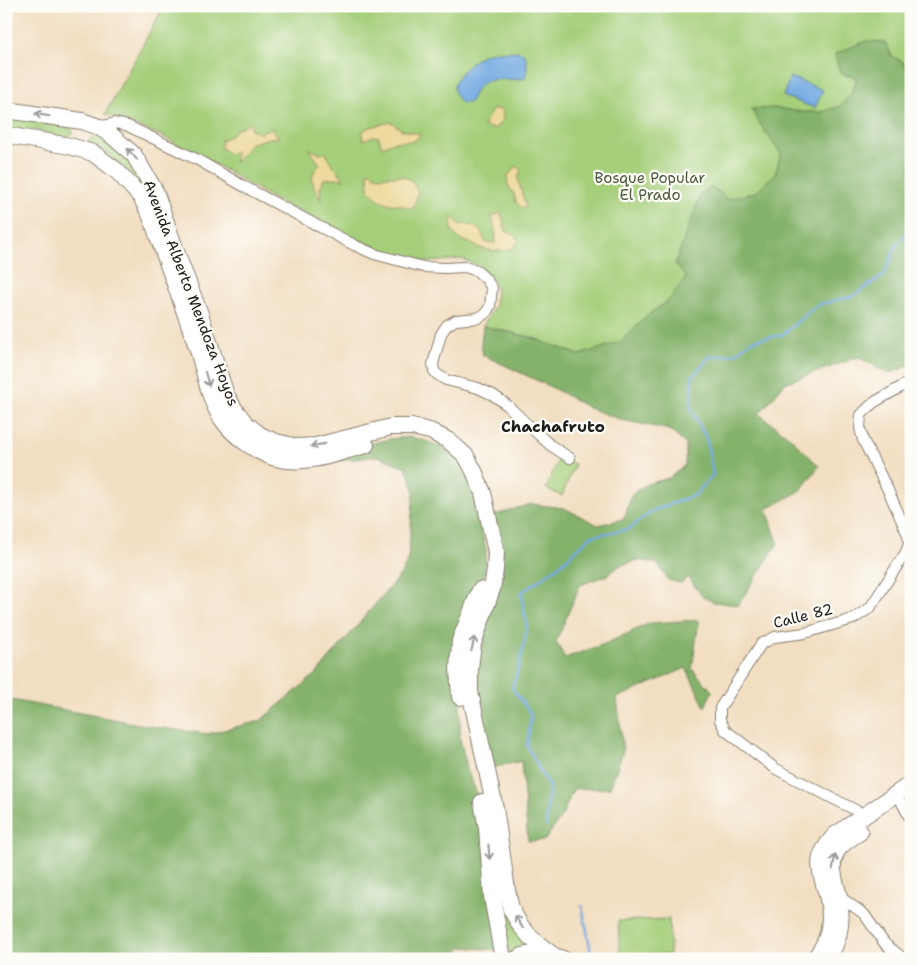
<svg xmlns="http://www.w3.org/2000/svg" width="917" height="965" font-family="'Shantell Sans',sans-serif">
<rect width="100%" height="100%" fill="#fdfcf7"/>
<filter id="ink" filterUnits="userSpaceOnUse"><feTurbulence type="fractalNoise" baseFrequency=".02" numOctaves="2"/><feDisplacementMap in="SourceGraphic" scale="10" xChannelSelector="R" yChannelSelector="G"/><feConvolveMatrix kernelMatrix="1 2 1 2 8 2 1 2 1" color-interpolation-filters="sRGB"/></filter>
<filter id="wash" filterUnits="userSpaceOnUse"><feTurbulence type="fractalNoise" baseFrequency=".0096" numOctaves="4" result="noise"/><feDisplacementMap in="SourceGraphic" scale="20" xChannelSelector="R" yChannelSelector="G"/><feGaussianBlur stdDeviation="1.12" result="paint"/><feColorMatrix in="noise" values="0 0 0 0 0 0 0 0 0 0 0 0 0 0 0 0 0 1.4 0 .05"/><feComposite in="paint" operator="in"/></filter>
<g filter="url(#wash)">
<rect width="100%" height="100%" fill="#f2dec1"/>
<path fill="#a5cf7a" stroke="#60764b" d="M 164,6 L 911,6 L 911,229 L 884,275 L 579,355 L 533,338 L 483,326 L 495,305 L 496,286 L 479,266 L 462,259 L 427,262 L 394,254 L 339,232 L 277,201 L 210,161 L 160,135 L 105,114 Z
M 6,114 L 71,128 L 73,132 C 67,144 44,130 33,130 C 29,130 26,133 22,133 C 17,133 11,131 6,130 Z
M 98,131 L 122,150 L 143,180 L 151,214 L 122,166 L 106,152 L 85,143 C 91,140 96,137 98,131 Z
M 559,458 L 575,464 L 562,496 L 546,489 Z
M 499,873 L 538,950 L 511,959 L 500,911 Z
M 669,919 L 670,954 L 620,956 L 618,921 Z"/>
<path fill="#84b26a" stroke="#506743" d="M 866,41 L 885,42 L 892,56 L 903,62 L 911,73 L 911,363 L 904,368 L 888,374 L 859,357 L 785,383 L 759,414 L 791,438 L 819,466 L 800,491 L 767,509 L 778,543 L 738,605 L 714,602 L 703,597 L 688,577 L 681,583 L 668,580 L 658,564 L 639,560 L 619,566 L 608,575 L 580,585 L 556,642 L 565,658 L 607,643 L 650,623 L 699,620 L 692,669 L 712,691 L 705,707 L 686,668 L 617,698 L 623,751 L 610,788 L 573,789 L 563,814 L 545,840 L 528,841 L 521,761 L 487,769 L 473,644 L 492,589 L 488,517 L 531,504 L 564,508 L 598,525 L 624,519 L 632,494 L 647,484 L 669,478 L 685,465 L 686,445 L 670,430 L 622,420 L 589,408 L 553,388 L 483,355 L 481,344 L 483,326 L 533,338 L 579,355 L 620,342 L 648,315 L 669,300 L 686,277 L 675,264 L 701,193 L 709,188 L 717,190 L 727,199 L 756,192 L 775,174 L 781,154 L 764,130 L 751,109 L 776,108 L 802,112 L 821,112 L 841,106 L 851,94 L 857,78 L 840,73 L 835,54 Z
M 410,437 L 426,441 L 443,448 L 459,463 L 474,495 L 486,550 L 485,567 L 483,582 L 460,641 L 460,739 L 468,772 L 484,811 L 498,950 L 463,947 L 447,959 L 6,959 L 6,699 L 155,727 L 208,734 L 260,721 L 317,673 L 401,574 L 408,560 L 414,490 L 406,467 L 377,456 L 337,461 L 365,445 L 390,439 Z"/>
<path fill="#eeda9e" stroke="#857b5d" d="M 493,109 L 502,110 L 503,119 L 497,127 L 493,129 L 483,125 Z
M 391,122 L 402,130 L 421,134 L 414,141 L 393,142 L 382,147 L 379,137 L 373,136 L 363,140 L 362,132 L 370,127 Z
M 250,123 L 251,130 L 260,133 L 271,128 L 279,138 L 270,138 L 249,144 L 246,150 L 234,162 L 236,152 L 229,154 L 221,148 L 221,140 L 229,137 L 235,130 Z
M 309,149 L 319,153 L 326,153 C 331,166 337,168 344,180 L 337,178 L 324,179 L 320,188 L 321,200 C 317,193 309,180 314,172 C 315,169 318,167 320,165 C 317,158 312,155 309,149 Z
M 516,166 L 521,170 L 518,179 L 526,207 L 522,208 L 516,202 L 514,194 L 508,185 L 507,176 L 513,171 Z
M 368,171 L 380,177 L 390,176 L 402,176 L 411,180 L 418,192 L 413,209 L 401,205 L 390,204 L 378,199 L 369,190 Z
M 501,213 L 506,231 L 513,234 L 519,241 C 516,244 514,247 510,249 C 501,252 487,251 478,247 C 470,244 469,241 460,240 L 452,231 L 451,216 L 460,225 C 465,223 467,224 472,226 C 482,229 482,234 485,242 L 495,243 L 496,236 L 492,216 Z"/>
<path fill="#74aae2" stroke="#48637f" d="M 517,51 L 525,54 C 527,63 528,69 525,78 C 511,82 491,75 479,86 C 475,90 472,98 469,103 L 461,103 C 457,98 453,92 454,86 C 455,76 474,59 483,55 C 493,50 506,53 517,51 Z
M 790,77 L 823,90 L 815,108 L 783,96 Z"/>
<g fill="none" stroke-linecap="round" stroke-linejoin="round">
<path stroke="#74aae2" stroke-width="2.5" d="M 546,826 L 549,786 L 538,767 L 527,746 L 531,714 L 512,688 L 519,666 L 527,628 L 521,593 L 560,565 L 591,536 L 629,529 L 652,511 L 695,495 L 713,475 L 706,438 L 691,409 L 692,377 L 709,357 L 735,354 L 753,340 L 782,335 L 817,305 L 853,296 L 884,275 L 897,244 L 911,229
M 582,906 L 590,947 L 590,959"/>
</g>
</g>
<g filter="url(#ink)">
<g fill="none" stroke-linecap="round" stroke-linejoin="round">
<defs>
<path id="minor" d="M 99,127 L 115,123 L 128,126 L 198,160 L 245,187 L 354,245 L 374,254 L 423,267 L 445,268 L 465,267 L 477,271 L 486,279 L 492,288 L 490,306 L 486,313 L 478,318 L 456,320 L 447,325 L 441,334 L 433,364 L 434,371 L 438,375 L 446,380 L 478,388 L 493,395 L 507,405 L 526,423 L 550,445 L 570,458
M 902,803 L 911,820
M 865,815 L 776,769 L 725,730 L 720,720 L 720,708 L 761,644 L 775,637 L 805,633 L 853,619 L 870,608 L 906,552 L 909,544 L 908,535 L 888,490 L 863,440 L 860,428 L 861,415 L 873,403 L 906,384 L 911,379
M 839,896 L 864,914 L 885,944 L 904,959"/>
<path id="primary" d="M 6,110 L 82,121 L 99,127 L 111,135 L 134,155 L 155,191 L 178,257 L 200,314 L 226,395 L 235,410 L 245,423 L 260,435 L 276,442 L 297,447 L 316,446 L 391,427 L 412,427 L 430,431 L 449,441 L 466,456 L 474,471 L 483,493 L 496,552 L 495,570 L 492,589 L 473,644 L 470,668 L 470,692 L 495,808 L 507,890 L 511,909 L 520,925 L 531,938 L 546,950 L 554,956 L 563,959
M 6,135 L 70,146 L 93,153 L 117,171 L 141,197 L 150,214 C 166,259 183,305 198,350 C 205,372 209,400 222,419 C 233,436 260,455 280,459 C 309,465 338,452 366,445
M 460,697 L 458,669 L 460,641 L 480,590
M 482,802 L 487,828 L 492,896 L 503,959
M 831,953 C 842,935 842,916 839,897 C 836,882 828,866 837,851 C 842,843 852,837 860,832
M 517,959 C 527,951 542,955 554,956
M 814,959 C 830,941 833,918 827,895 C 824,882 818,870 821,857 C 823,849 829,843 834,836 L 911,784"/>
</defs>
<use href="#minor" stroke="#877d6e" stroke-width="12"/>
<use href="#primary" stroke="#877d6e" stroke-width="18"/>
<use href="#minor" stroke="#fff" stroke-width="10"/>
<use href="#primary" stroke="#fff" stroke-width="16"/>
</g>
<defs><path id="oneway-shaft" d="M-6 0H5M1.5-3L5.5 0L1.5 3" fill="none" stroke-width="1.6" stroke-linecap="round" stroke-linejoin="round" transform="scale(1.25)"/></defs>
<g stroke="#999">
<use href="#oneway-shaft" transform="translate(42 115) rotate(-171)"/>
<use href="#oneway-shaft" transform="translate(132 154) rotate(-132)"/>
<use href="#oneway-shaft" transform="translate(207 379) rotate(74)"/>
<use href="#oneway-shaft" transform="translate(318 445) rotate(170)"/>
<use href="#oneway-shaft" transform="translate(473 644) rotate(-77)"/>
<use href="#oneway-shaft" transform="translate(489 852) rotate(85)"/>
<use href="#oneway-shaft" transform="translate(834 862) rotate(-80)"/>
<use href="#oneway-shaft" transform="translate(519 922) rotate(-122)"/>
</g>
</g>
<g text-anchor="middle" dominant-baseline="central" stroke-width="4.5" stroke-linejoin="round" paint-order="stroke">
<g font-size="15" fill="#4c5b3d" stroke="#fdfcf7">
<text x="650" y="178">Bosque Popular<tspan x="650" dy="17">El Prado</tspan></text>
</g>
<g font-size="15" fill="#1c1c1c" stroke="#fdfcf7">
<text transform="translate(191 293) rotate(69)">Avenida Alberto Mendoza Hoyos</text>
<text transform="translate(803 616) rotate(-14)">Calle 82</text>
</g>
<g font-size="16" font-weight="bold" fill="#1c1c1c" stroke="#fdfcf7">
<text x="553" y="426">Chachafruto</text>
</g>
</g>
<rect width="917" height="965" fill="none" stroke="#fdfcf7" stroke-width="25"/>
</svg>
